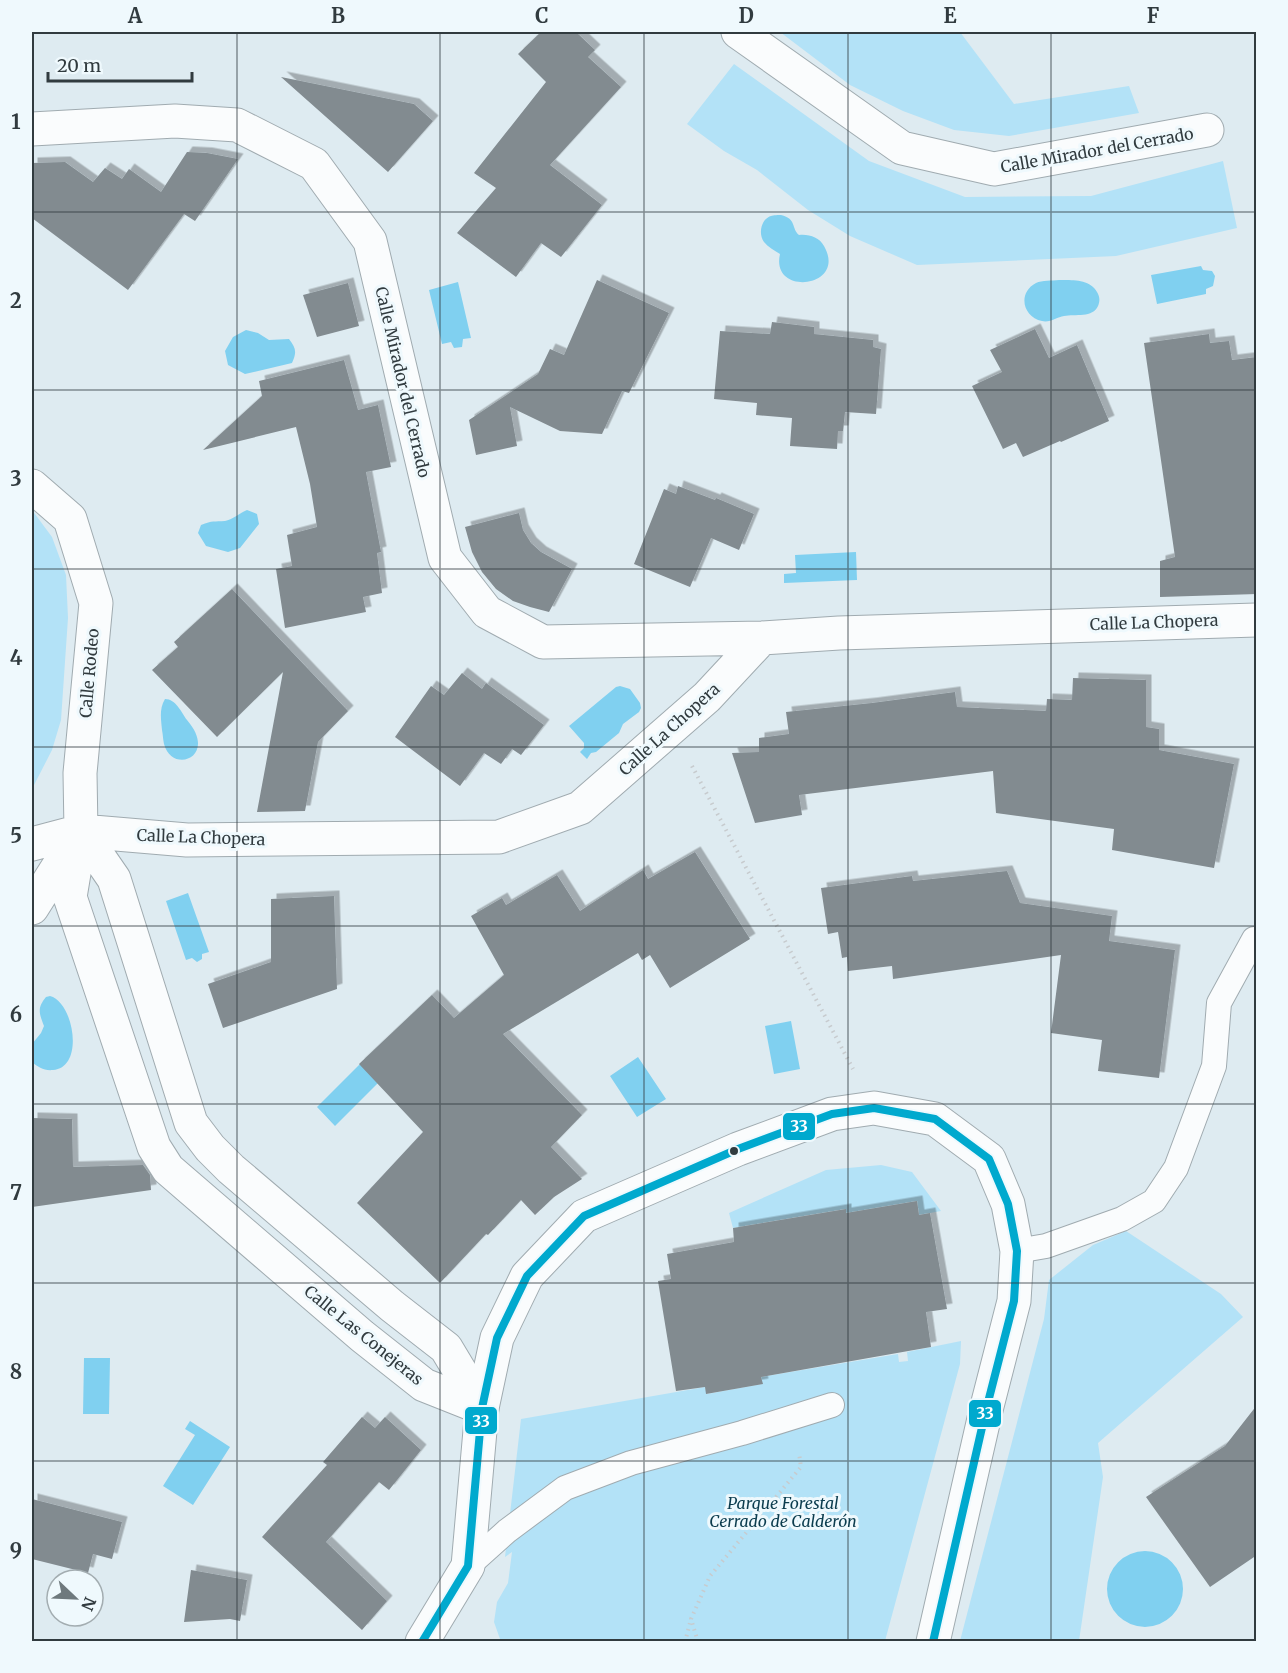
<svg xmlns="http://www.w3.org/2000/svg" width="1288" height="1673" font-family="Merriweather,serif">
<defs>
<filter id="shadow"><feDropShadow dx="5.5" dy="-5.5" stdDeviation="0" flood-color="#0004"/></filter>
</defs>
<rect width="100%" height="100%" fill="#deebf1"/>
<path fill="#b3e2f7" d="M 780,32 L 960,32 L 1014,104 L 1129,86 L 1139,113 L 1009,136 L 954,130 L 903,111 L 850,85 Z
M 734,64 L 869,161 L 965,197 L 1091,196 L 1223,161 L 1237,228 L 1116,256 L 917,265 L 850,236 L 808,210 L 757,170 L 724,151 L 687,124 Z
M 32,510 L 52,537 L 66,575 L 68,618 L 61,720 L 52,750 L 32,789 Z
M 881,1165 L 912,1172 L 941,1211 L 919,1215 L 917,1201 L 846,1213 L 845,1209 L 733,1228 L 729,1213 L 826,1170 Z
M 1126,1231 L 1221,1294 L 1243,1317 L 1098,1443 L 1103,1477 L 1079,1641 L 960,1641 L 1044,1319 L 1049,1280 L 1093,1245 Z
M 961,1341 L 960,1364 L 885,1641 L 500,1642 L 500,1639 L 494,1622 L 497,1602 L 508,1583 L 512,1552 L 505,1557 L 521,1419 L 705,1387 L 707,1394 L 762,1384 L 761,1377 L 898,1354 L 899,1362 L 908,1361 L 907,1352 Z"/>
<path fill="#80d0f0" d="M 781,215 C 797,219 791,228 799,235 C 809,234 819,237 824,246 C 848,288 770,297 780,254 C 774,250 768,247 764,242 C 758,234 761,219 771,216 C 773,215 779,215 781,215 Z
M 1201,266 L 1203,270 L 1212,271 L 1215,276 L 1213,286 L 1206,289 L 1206,294 L 1157,304 L 1151,275 Z
M 1059,280 C 1072,280 1090,279 1097,292 C 1100,297 1100,301 1098,306 C 1093,318 1075,314 1064,316 C 1057,317 1050,323 1042,321 C 1023,317 1017,293 1036,283 C 1042,280 1052,281 1059,280 Z
M 458,282 L 471,338 L 463,339 L 462,347 L 454,348 L 451,342 L 442,344 L 429,290 Z
M 246,330 L 258,333 L 269,340 L 289,339 C 296,348 297,352 292,363 L 245,374 L 228,365 L 225,351 L 233,337 Z
M 247,510 L 257,514 L 259,524 L 240,548 L 228,552 L 206,546 L 198,533 L 201,525 C 213,520 214,522 225,521 C 232,520 240,513 247,510 Z
M 856,552 L 857,580 L 784,583 L 784,574 L 796,573 L 795,555 Z
M 620,686 L 630,689 L 640,703 L 641,708 L 639,712 L 623,724 L 619,733 L 596,752 L 591,753 L 587,759 L 580,752 L 584,748 L 584,743 L 569,726 L 616,687 Z
M 165,699 C 176,699 181,712 187,720 C 219,757 172,775 164,744 C 163,740 163,735 162,730 C 161,719 159,709 165,699 Z
M 188,893 L 209,952 L 202,954 L 202,959 L 197,962 L 192,958 L 186,960 L 166,901 Z
M 50,996 C 74,1002 85,1068 53,1070 C 44,1071 38,1067 32,1062 L 32,1044 L 41,1033 L 44,1026 C 39,1013 37,1008 46,997 Z
M 791,1021 L 800,1069 L 774,1074 L 765,1026 Z
M 638,1057 L 666,1099 L 637,1117 L 610,1076 Z
M 365,1059 L 383,1078 L 335,1126 L 317,1107 Z
M 84,1358 L 110,1358 L 109,1414 L 83,1414 Z
M 190,1421 L 230,1447 L 193,1505 L 163,1486 L 195,1435 L 185,1429 Z
M1107 1589a38 38 0 1 1 76 0a38 38 0 1 1-76 0Z"/>
<path fill="#828b90" filter="url(#shadow)" d="M 541,32 L 576,32 L 595,50 L 588,57 L 621,87 L 550,165 L 602,205 L 561,257 L 541,243 L 516,277 L 457,233 L 496,188 L 474,173 L 546,82 L 518,54 Z
M 281,77 L 414,104 L 433,121 L 388,172 Z
M 187,152 L 207,153 L 238,159 L 195,221 L 184,214 L 128,290 L 32,218 L 32,163 L 65,162 L 93,182 L 105,168 L 122,179 L 129,169 L 161,192 Z
M 597,280 L 669,313 L 629,393 L 622,391 L 602,434 L 560,431 L 510,407 L 517,446 L 476,455 L 469,420 L 538,374 L 550,349 L 564,355 Z
M 348,283 L 359,326 L 317,337 L 303,295 Z
M 772,322 L 814,327 L 814,334 L 873,340 L 873,347 L 881,349 L 876,414 L 845,412 L 843,431 L 838,431 L 837,449 L 790,446 L 792,418 L 756,415 L 757,403 L 714,399 L 720,331 L 770,334 Z
M 1035,329 L 1049,358 L 1077,345 L 1109,421 L 1061,442 L 1060,441 L 1023,457 L 1016,443 L 1003,449 L 972,386 L 1002,372 L 990,350 Z
M 1209,334 L 1210,343 L 1229,341 L 1232,360 L 1257,357 L 1257,594 L 1160,597 L 1160,561 L 1175,557 L 1144,343 Z
M 344,360 L 358,410 L 378,405 L 391,467 L 366,472 L 381,552 L 377,553 L 382,593 L 363,597 L 366,612 L 285,628 L 276,569 L 292,566 L 287,535 L 317,527 L 310,484 L 296,427 L 203,450 L 262,396 L 259,381 Z
M 678,486 L 715,500 L 716,498 L 754,514 L 739,550 L 711,538 L 690,587 L 634,564 L 664,489 L 676,494 Z
M 519,513 L 523,530 L 531,543 L 541,552 L 572,569 L 549,612 L 530,607 L 513,601 L 496,589 L 482,572 L 472,552 L 465,527 Z
M 232,589 L 348,711 L 318,742 L 305,811 L 257,812 L 283,672 L 217,737 L 152,670 L 178,647 L 174,642 Z
M 462,673 L 482,689 L 486,683 L 544,725 L 521,755 L 512,749 L 501,764 L 484,753 L 460,786 L 395,737 L 431,686 L 444,695 Z
M 1073,678 L 1146,680 L 1146,727 L 1159,729 L 1159,750 L 1234,764 L 1214,868 L 1112,850 L 1114,829 L 996,813 L 993,771 L 799,795 L 802,815 L 755,823 L 732,753 L 759,752 L 759,738 L 789,734 L 786,712 L 872,703 L 955,692 L 957,707 L 1046,711 L 1047,699 L 1072,700 Z
M 695,852 L 750,939 L 670,988 L 650,955 L 642,960 L 638,953 L 503,1034 L 582,1115 L 551,1147 L 582,1179 L 554,1197 L 535,1215 L 521,1200 L 488,1235 L 486,1234 L 440,1283 L 357,1203 L 423,1132 L 359,1064 L 432,995 L 454,1018 L 504,975 L 471,916 L 502,898 L 506,905 L 557,875 L 580,911 L 643,870 L 648,879 Z
M 1007,871 L 1020,903 L 1112,916 L 1109,941 L 1175,950 L 1159,1078 L 1098,1071 L 1102,1040 L 1051,1033 L 1061,955 L 893,979 L 892,966 L 848,971 L 847,957 L 842,958 L 838,932 L 828,934 L 821,888 L 912,876 L 913,881 Z
M 334,896 L 337,989 L 223,1028 L 208,984 L 271,962 L 271,899 Z
M 32,1118 L 72,1119 L 73,1167 L 143,1165 L 150,1175 L 151,1190 L 32,1207 Z
M 917,1201 L 919,1215 L 930,1213 L 947,1309 L 926,1312 L 931,1347 L 761,1377 L 763,1384 L 706,1394 L 705,1387 L 676,1391 L 658,1281 L 671,1279 L 667,1254 L 734,1242 L 733,1228 L 846,1209 L 846,1213 Z
M 1257,1405 L 1257,1555 L 1210,1587 L 1146,1497 L 1225,1446 Z
M 362,1417 L 375,1428 L 385,1417 L 421,1450 L 389,1490 L 379,1482 L 326,1542 L 387,1601 L 362,1630 L 262,1537 L 327,1465 L 323,1462 Z
M 32,1499 L 122,1522 L 112,1559 L 93,1554 L 88,1573 L 32,1559 Z
M 191,1570 L 247,1580 L 240,1621 L 230,1619 L 184,1622 Z"/>
<g fill="none" stroke-linecap="round" stroke-linejoin="round">
<defs>
<path id="lane" d="M 1017,1251 L 1046,1246 L 1122,1219 L 1154,1201 L 1176,1168 L 1214,1066 L 1219,1003 L 1254,939
M 468,1566 L 507,1531 L 565,1488 L 631,1463 L 742,1433 L 832,1405"/>
<path id="street" d="M 738,32 L 902,148 L 994,169 L 1207,130
M 32,129 L 175,121 L 237,125 L 314,164 L 370,241 L 445,558 L 487,612 L 543,642 L 762,638 L 839,633 L 1256,620
M 32,486 L 70,519 L 96,603 L 80,773 L 81,831 L 70,897 L 154,1147 L 168,1169 L 190,1188 L 362,1336 L 424,1385 L 482,1408
M 81,831 L 114,879 L 191,1123 L 210,1148 L 231,1169 L 392,1306 L 446,1348 L 482,1408
M 32,844 L 81,831 L 187,840 L 499,837 L 580,808 L 707,697 L 762,638
M 32,908 L 73,843"/>
<path id="secondary" d="M 422,1642 L 468,1566 L 482,1408 L 497,1338 L 527,1276 L 584,1216 L 738,1149 L 832,1114 L 874,1108 L 935,1119 L 989,1159 L 1008,1204 L 1017,1251 L 1014,1301 L 986,1410 L 933,1642"/>
</defs>
<use href="#lane" stroke="#a0abb0" stroke-width="26"/>
<use href="#street" stroke="#a0abb0" stroke-width="35"/>
<use href="#secondary" stroke="#a0abb0" stroke-width="35"/>
<path stroke="#c7cbce" stroke-width="4" stroke-dasharray="1.5 4.5" stroke-linecap="butt" d="M 692,766 L 853,1069
M 685,1642 L 691,1619
M 698,1642 L 691,1619 L 710,1576 L 801,1467 L 799,1453"/>
<use href="#lane" stroke="#fafcfd" stroke-width="24"/>
<use href="#street" stroke="#fafcfd" stroke-width="33"/>
<use href="#secondary" stroke="#fafcfd" stroke-width="33"/>
<defs>
<path id="bus-1" d="M 422,1642 L 468,1566 L 482,1408 L 497,1338 L 527,1276 L 584,1216 L 738,1149 L 832,1114 L 874,1108 L 935,1119 L 989,1159 L 1008,1204 L 1017,1251 L 1014,1301 L 986,1410 L 933,1642"/>
</defs>
<use href="#bus-1" stroke="#eff9fd" stroke-width="12"/>
<use href="#bus-1" stroke="#00a9ce" stroke-width="8"/>
</g>
<path fill="none" stroke="#313b3f" stroke-width="1.5" stroke-opacity="0.55" d="M 237,32 L 237,1642M 440,32 L 440,1642M 644,32 L 644,1642M 848,32 L 848,1642M 1051,32 L 1051,1642M 32,212 L 1256,212M 32,390 L 1256,390M 32,569 L 1256,569M 32,747 L 1256,747M 32,926 L 1256,926M 32,1104 L 1256,1104M 32,1283 L 1256,1283M 32,1461 L 1256,1461"/>
<circle fill="#313b3f" stroke="#eff9fd" stroke-width="2" cx="734" cy="1151" r="5"/>
<g text-anchor="middle" dominant-baseline="central" stroke-width="6" stroke-linejoin="round" paint-order="stroke">
<g font-size="16" fill="#313b3f" stroke="#eff9fd">
<text transform="translate(1097 150) rotate(-10)">Calle Mirador del Cerrado</text>
<text transform="translate(403 382) rotate(77)">Calle Mirador del Cerrado</text>
<text transform="translate(1154 622) rotate(-2)">Calle La Chopera</text>
<text transform="translate(89 673) rotate(-85)">Calle Rodeo</text>
<text transform="translate(669 729) rotate(-42)">Calle La Chopera</text>
<text transform="translate(201 837) rotate(2)">Calle La Chopera</text>
<text transform="translate(364 1335) rotate(39)">Calle Las Conejeras</text>
</g>
<g font-size="16" font-style="italic" fill="#0b3c4e" stroke="#eff9fd">
<text x="783" y="1503">Parque Forestal<tspan x="783" dy="18">Cerrado de Calderón</tspan></text>
</g>
</g>
<g stroke="#eff9fd" stroke-width="2">
<rect x="782" y="1112" width="34" height="29" rx="6" fill="#00a9ce"/>
<rect x="968" y="1399" width="34" height="29" rx="6" fill="#00a9ce"/>
<rect x="464" y="1406" width="34" height="29" rx="6" fill="#00a9ce"/>
</g>
<g font-size="16" text-anchor="middle" font-weight="bold" fill="#fff">
<text x="799" y="1132">33</text>
<text x="985" y="1419">33</text>
<text x="481" y="1427">33</text>
</g>
<rect width="1288" height="1673" fill="none" stroke="#eff9fd" stroke-width="66"/>
<g transform="translate(75 1598) rotate(113)"><circle r="28" fill="#eff9fd" stroke="#a3adb1" stroke-width="1.5"/>
<path d="M0-4.5L10 22L0 15L-10 22Z" fill="#6e797d"/>
<text y="-9" font-size="16" font-weight="bold" text-anchor="middle" fill="#313b3f">N</text>
</g>
<path d="M48 72v9h144v-9" fill="none" stroke="#313b3f" stroke-width="3"/>
<text x="57" y="72" font-size="18" fill="#313b3f" stroke="#eff9fd" stroke-width="4.5" paint-order="stroke">20 m</text>
<rect x="33" y="33" width="1222" height="1607" fill="none" stroke="#313b3f" stroke-width="2"/>
<g font-size="20" text-anchor="middle" font-weight="bold" fill="#313b3f">
<text x="135" y="23">A</text>
<text x="338" y="23">B</text>
<text x="542" y="23">C</text>
<text x="746" y="23">D</text>
<text x="950" y="23">E</text>
<text x="1153" y="23">F</text>
<text x="16" y="129">1</text>
<text x="16" y="308">2</text>
<text x="16" y="486">3</text>
<text x="16" y="665">4</text>
<text x="16" y="843">5</text>
<text x="16" y="1022">6</text>
<text x="16" y="1200">7</text>
<text x="16" y="1379">8</text>
<text x="16" y="1558">9</text>
</g>
</svg>
